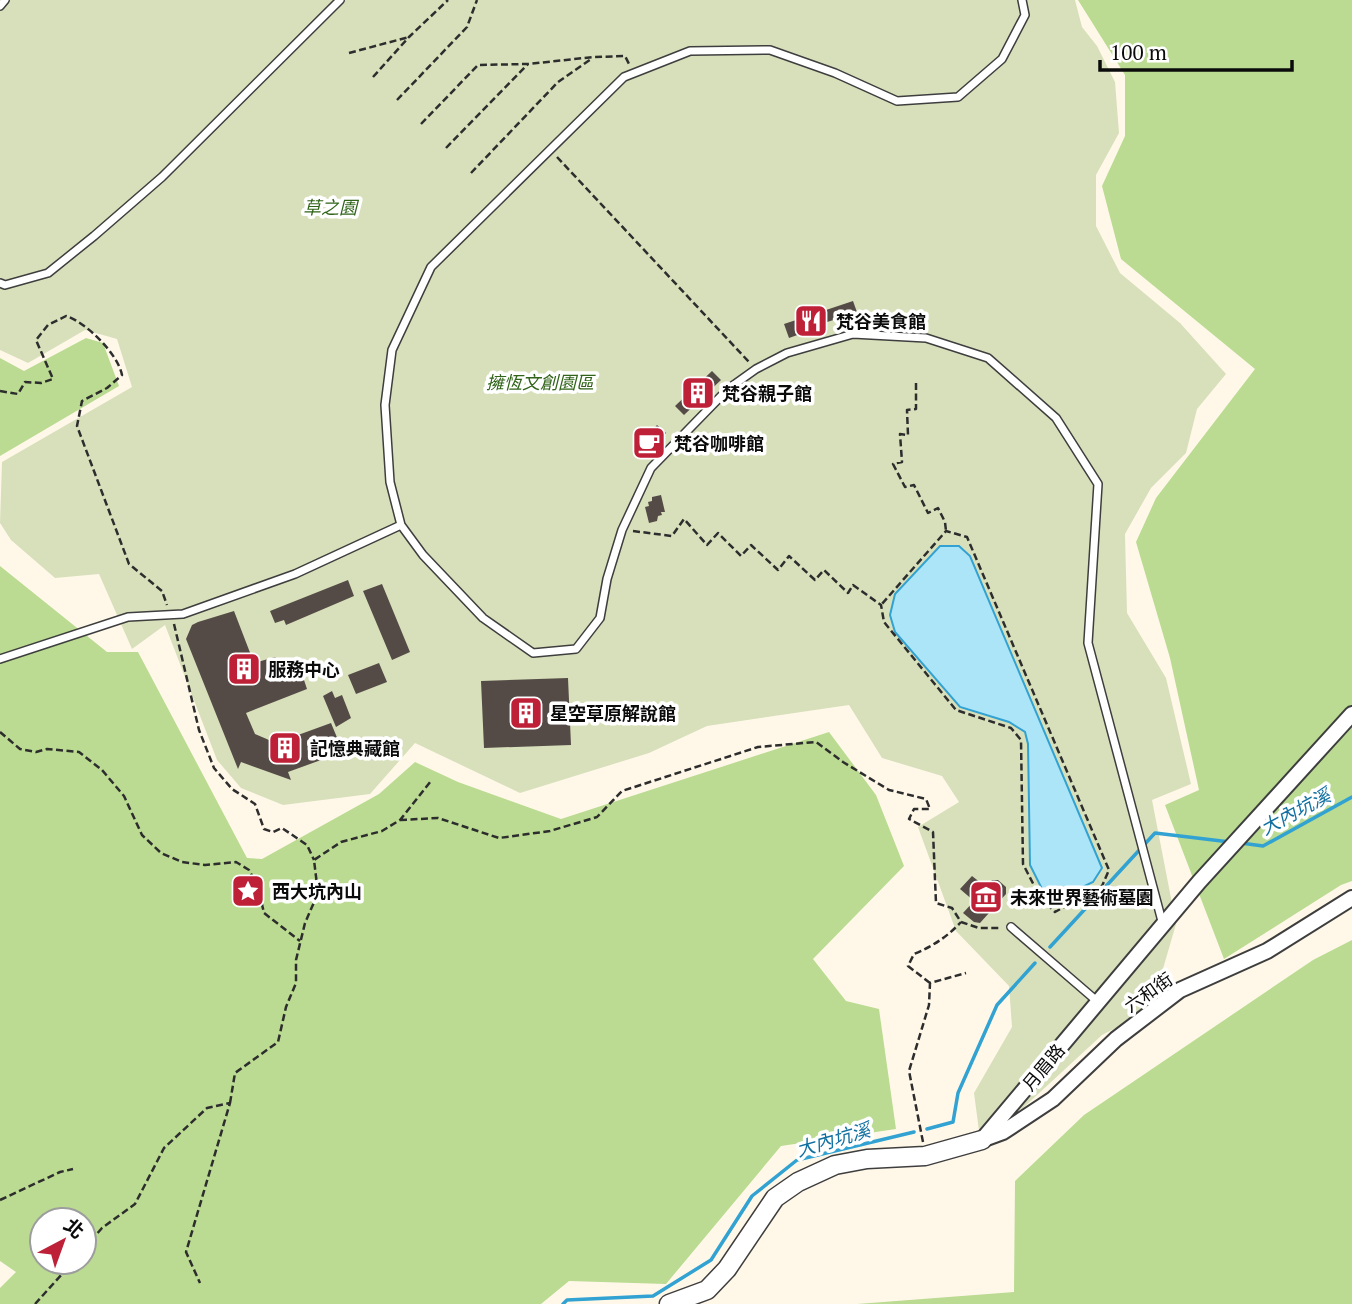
<svg xmlns="http://www.w3.org/2000/svg" width="1352" height="1304" font-family="'PT Serif','Noto Sans TC',serif">
<rect width="100%" height="100%" fill="#fff8e9"/>
<path fill="#badb91" fill-rule="evenodd" d="M 1078,0 L 1352,0 L 1352,881 L 1341,885 L 1224,959 L 1165,805 L 1199,790 L 1170,658 L 1136,542 L 1156,498 L 1255,369 L 1121,259 L 1102,186 L 1125,136 L 1125,75 Z
M 86,338 L 103,343 L 119,386 L 0,456 L 0,358 L 24,371 Z
M 0,566 L 107,652 L 138,652 L 247,858 L 262,859 L 379,794 L 415,762 L 458,782 L 561,819 L 829,732 L 876,795 L 904,866 L 813,959 L 846,1001 L 879,1009 L 896,1129 L 781,1146 L 666,1284 L 569,1281 L 541,1304 L 0,1304 L 0,1288 L 16,1272 L 0,1261 ZM 42,1220 L 84,1220 L 84,1262 L 42,1262 Z
M 1352,940 L 1352,1304 L 857,1304 L 1014,1292 L 1015,1181 L 1084,1115 L 1313,960 Z"/>
<path fill="#d8e0bb" d="M 0,0 L 1075,0 L 1082,27 L 1097,46 L 1115,82 L 1119,133 L 1096,175 L 1096,226 L 1120,273 L 1180,323 L 1226,374 L 1197,409 L 1186,453 L 1151,488 L 1125,534 L 1127,613 L 1166,678 L 1191,784 L 1152,800 L 1176,924 L 1151,1010 L 1102,1035 L 1023,1108 L 979,1131 L 974,1093 L 1012,1027 L 1009,986 L 956,931 L 918,827 L 959,802 L 942,776 L 882,758 L 849,705 L 707,726 L 649,753 L 520,793 L 415,743 L 370,794 L 283,805 L 241,788 L 217,760 L 165,625 L 132,649 L 99,574 L 55,578 L 11,540 L 0,523 L 2,462 L 132,387 L 117,339 L 85,330 L 28,363 L 0,350 Z"/>
<path fill="#ace4f8" stroke="#31a2d1" stroke-width="2" d="M 940,546 L 959,546 L 970,556 L 1102,868 L 1093,882 L 1060,898 L 1044,893 L 1030,865 L 1028,744 L 1025,732 L 1009,722 L 960,707 L 895,632 L 890,615 L 895,594 Z"/>
<g fill="none" stroke-linecap="round" stroke-linejoin="round">
<path stroke="#31a2d1" stroke-width="3.5" d="M 1241,843 L 1263,846 L 1352,797
M 1050,947 L 1155,833 L 1230,842
M 927,1129 L 953,1122 L 958,1093 L 997,1005 L 1035,963
M 563,1304 L 567,1300 L 653,1296 L 711,1260 L 752,1196 L 797,1160 L 914,1132"/>
</g>
<path fill="#544b47" d="M 853,301 L 858,315 L 847,318 L 846,316 L 802,330 L 803,333 L 789,338 L 784,324 Z
M 712,371 L 721,380 L 684,415 L 675,406 Z
M 657,425 L 666,433 L 646,455 L 638,447 Z
M 661,495 L 665,512 L 661,512 L 662,515 L 658,516 L 657,521 L 649,523 L 645,507 L 649,506 L 648,502 L 652,501 L 652,497 Z
M 348,580 L 354,596 L 286,625 L 284,620 L 275,623 L 270,611 Z
M 382,584 L 410,652 L 392,660 L 363,591 Z
M 234,611 L 254,663 L 275,657 L 289,666 L 292,675 L 301,671 L 307,689 L 246,713 L 255,734 L 276,743 L 331,723 L 343,752 L 288,772 L 291,780 L 241,762 L 238,769 L 186,639 L 192,625 L 198,622 Z
M 379,663 L 387,682 L 356,694 L 348,675 Z
M 568,678 L 571,745 L 484,748 L 481,681 Z
M 332,691 L 335,698 L 342,695 L 351,718 L 336,727 L 323,696 Z
M 972,876 L 986,887 L 992,880 L 998,880 L 1006,887 L 1006,894 L 980,923 L 974,922 L 963,913 L 974,901 L 960,889 Z"/>
<g fill="none" stroke-linecap="round" stroke-linejoin="round">
<defs>
<path id="service" d="M 1022,0 L 1025,15 L 1002,59 L 958,97 L 897,101 L 835,73 L 770,50 L 690,51 L 624,77 L 431,267 L 392,350 L 385,405 L 390,482 L 401,525 L 423,555 L 483,618 L 533,653 L 576,649 L 600,618 L 607,579 L 622,530 L 651,468 L 728,389 L 756,369 L 787,353 L 853,334 L 926,338 L 988,358 L 1056,418 L 1098,484 L 1088,643 L 1163,925
M 0,6 L 5,0
M 0,283 L 5,285 L 48,273 L 94,236 L 162,177 L 340,0
M 0,659 L 128,617 L 183,614 L 295,574 L 401,525
M 1011,927 L 1098,1002"/>
<path id="minor" d="M 984,1139 L 1003,1132 L 1053,1099 L 1116,1039 L 1180,990 L 1267,951 L 1352,898
M 982,1140 L 1199,882 L 1352,714"/>
<path id="tertiary" d="M 669,1304 L 707,1290 L 727,1269 L 775,1198 L 798,1182 L 835,1165 L 867,1159 L 925,1156 L 982,1140"/>
</defs>
<use href="#service" stroke="#3e3e3e" stroke-width="10"/>
<use href="#minor" stroke="#3e3e3e" stroke-width="18"/>
<use href="#tertiary" stroke="#3e3e3e" stroke-width="21"/>
<path stroke="#2d2d2d" stroke-width="2.5" stroke-dasharray="7 3.5" stroke-linecap="butt" d="M 349,53 L 409,37
M 373,77 L 409,37 L 448,0
M 397,100 L 467,27 L 477,0
M 421,124 L 478,65 L 528,64 L 594,57 L 625,56 L 629,64
M 446,148 L 528,64
M 557,157 L 749,362
M 471,173 L 558,82 L 591,59
M 916,383 L 916,409 L 907,410 L 908,435 L 900,434 L 902,462 L 893,464 L 905,487 L 914,485 L 928,513 L 938,508 L 945,522 L 946,531
M 0,391 L 18,394 L 25,382 L 41,383 L 53,379 L 36,340 L 48,325 L 66,316 C 86,322 118,354 122,375 L 107,388 L 82,401 L 77,426 L 129,564 L 162,591 L 167,605
M 633,531 L 672,536 L 684,519 L 707,545 L 718,533 L 741,556 L 751,545 L 778,570 L 789,556 L 815,580 L 824,570 L 848,593 L 853,585 L 881,605 L 884,622 L 956,710 L 1011,728 L 1021,740 L 1023,864 L 1040,897 L 1055,912 L 1102,886 L 1109,870 L 967,537 L 946,531 L 881,605
M 174,624 L 199,730 L 214,768 L 232,789 L 255,804 L 264,829 L 273,832 L 282,828 L 307,845 L 314,860
M 0,732 L 20,749 L 36,752 L 47,749 L 79,752 L 102,770 L 124,796 L 142,835 L 161,853 L 182,862 L 205,865 L 236,862 L 249,870 L 258,887 L 264,913 L 300,941
M 400,820 L 438,818 L 499,838 L 550,831 L 597,817 L 622,791 L 758,747 L 816,742 L 843,762 L 889,790 L 926,799 L 930,809 L 914,809 L 909,819 L 933,832 L 936,903 L 952,908 L 961,922 L 979,928 L 1000,928
M 930,983 L 908,966 L 914,954 C 933,946 947,937 961,922
M 230,1103 L 235,1073 L 278,1042 L 286,1007 L 296,983 L 296,960 L 305,923 L 318,893 L 314,860 L 341,842 L 382,831 L 400,820 L 431,781
M 923,1142 L 909,1071 L 929,1005 L 930,983 L 966,973
M 0,1200 L 60,1172 L 73,1169
M 84,1249 L 102,1228 L 135,1204 L 164,1148 L 207,1108 L 230,1103 L 186,1252 L 200,1283
M 35,1304 L 73,1262"/>
<use href="#service" stroke="#fff" stroke-width="7"/>
<use href="#minor" stroke="#fff" stroke-width="14"/>
<use href="#tertiary" stroke="#fff" stroke-width="18"/>
</g>
<defs>
<symbol id="restaurant-square" viewBox="-11 -11 22 22"><rect x="-9" y="-9" width="18" height="18" rx="4" fill="#be2038" stroke="#fff"/><path d="M-5-6h1v4h1v-4h1v4h1v-4h1v5L-1.5 .5V6h-2V.5L-5-1ZM5-6V6H3V1.5H1.5Q1.5-4 5-6Z" fill="#fff"/></symbol>
<symbol id="building-square" viewBox="-11 -11 22 22"><rect x="-9" y="-9" width="18" height="18" rx="4" fill="#be2038" stroke="#fff"/><path d="M-4-6H4V6H1V3H-1V6H-4ZM-2.5-4.3h1.7v1.8h-1.7ZM.8-4.3h1.7v1.8H.8ZM-2.5-1h1.7V.8h-1.7ZM.8-1h1.7V.8H.8Z" fill="#fff"/></symbol>
<symbol id="cafe-square" viewBox="-11 -11 22 22"><rect x="-9" y="-9" width="18" height="18" rx="4" fill="#be2038" stroke="#fff"/><path d="M-5.5-4.5H6V0H3Q3 3.5 0 3.5H-2.5Q-5.5 3.5-5.5 0ZM3-3.2v2h1.7v-2ZM-6 4.5H4V6H-6Z" fill="#fff"/></symbol>
<symbol id="sight-square" viewBox="-11 -11 22 22"><rect x="-9" y="-9" width="18" height="18" rx="4" fill="#be2038" stroke="#fff"/><path d="M0-6L1.8-2.2L6-1.7L2.9 1.2L3.7 5.4L0 3.3L-3.7 5.4L-2.9 1.2L-6-1.7L-1.8-2.2Z" fill="#fff"/></symbol>
<symbol id="museum-square" viewBox="-11 -11 22 22"><rect x="-9" y="-9" width="18" height="18" rx="4" fill="#be2038" stroke="#fff"/><path d="M0-6L6-3V-2H-6V-3ZM-5-1h2V3h-2ZM-1-1h2V3h-2ZM3-1h2V3H3ZM-6 4H6V6H-6Z" fill="#fff"/></symbol>
</defs>
<g fill-rule="evenodd">
<use href="#restaurant-square" x="792" y="302" width="38" height="38"/>
<use href="#building-square" x="679" y="374" width="38" height="38"/>
<use href="#cafe-square" x="630" y="424" width="38" height="38"/>
<use href="#building-square" x="225" y="650" width="38" height="38"/>
<use href="#building-square" x="507" y="694" width="38" height="38"/>
<use href="#building-square" x="266" y="729" width="38" height="38"/>
<use href="#sight-square" x="229" y="872" width="38" height="38"/>
<use href="#museum-square" x="967" y="878" width="38" height="38"/>
</g>
<g text-anchor="middle" dominant-baseline="central" stroke-width="7" stroke-linejoin="round" paint-order="stroke">
<g font-size="18" font-style="italic" fill="#31641a" stroke="#fff">
<text x="330" y="207">草之園</text>
<text x="540" y="382">擁恆文創園區</text>
</g>
<g font-size="18" font-weight="bold" fill="#0b0b0b" stroke="#fff" text-anchor="start">
<text x="836" y="321">梵谷美食館</text>
<text x="722" y="393">梵谷親子館</text>
<text x="674" y="443">梵谷咖啡館</text>
<text x="268" y="669">服務中心</text>
<text x="550" y="713">星空草原解說館</text>
<text x="310" y="748">記憶典藏館</text>
<text x="272" y="891">西大坑內山</text>
<text x="1010" y="897">未來世界藝術墓園</text>
</g>
<g font-size="18" fill="#0b0b0b" stroke="#fff">
<text transform="translate(1148 992) rotate(-35)">六和街</text>
<text transform="translate(1043 1067) rotate(-50)">月眉路</text>
</g>
<g font-size="19" font-style="italic" fill="#1270a0" stroke="#fff">
<text transform="translate(1295 811) rotate(-28)">大內坑溪</text>
<text transform="translate(833 1139) rotate(-16)">大內坑溪</text>
</g>
</g>
<g transform="translate(63 1241) rotate(41)"><circle r="33" fill="#ffffff" stroke="#9d9d9d" stroke-width="2"/>
<path d="M0-5L12 26L0 18L-12 26Z" fill="#be2038"/>
<text y="-10" font-size="19" font-weight="bold" text-anchor="middle" fill="#0b0b0b">北</text>
</g>
<path d="M1100 60v10h192v-10" fill="none" stroke="#0b0b0b" stroke-width="3.5"/>
<text x="1110" y="60" font-size="21" fill="#0b0b0b" stroke="#ffffff" stroke-width="5" paint-order="stroke">100 m</text>
</svg>
